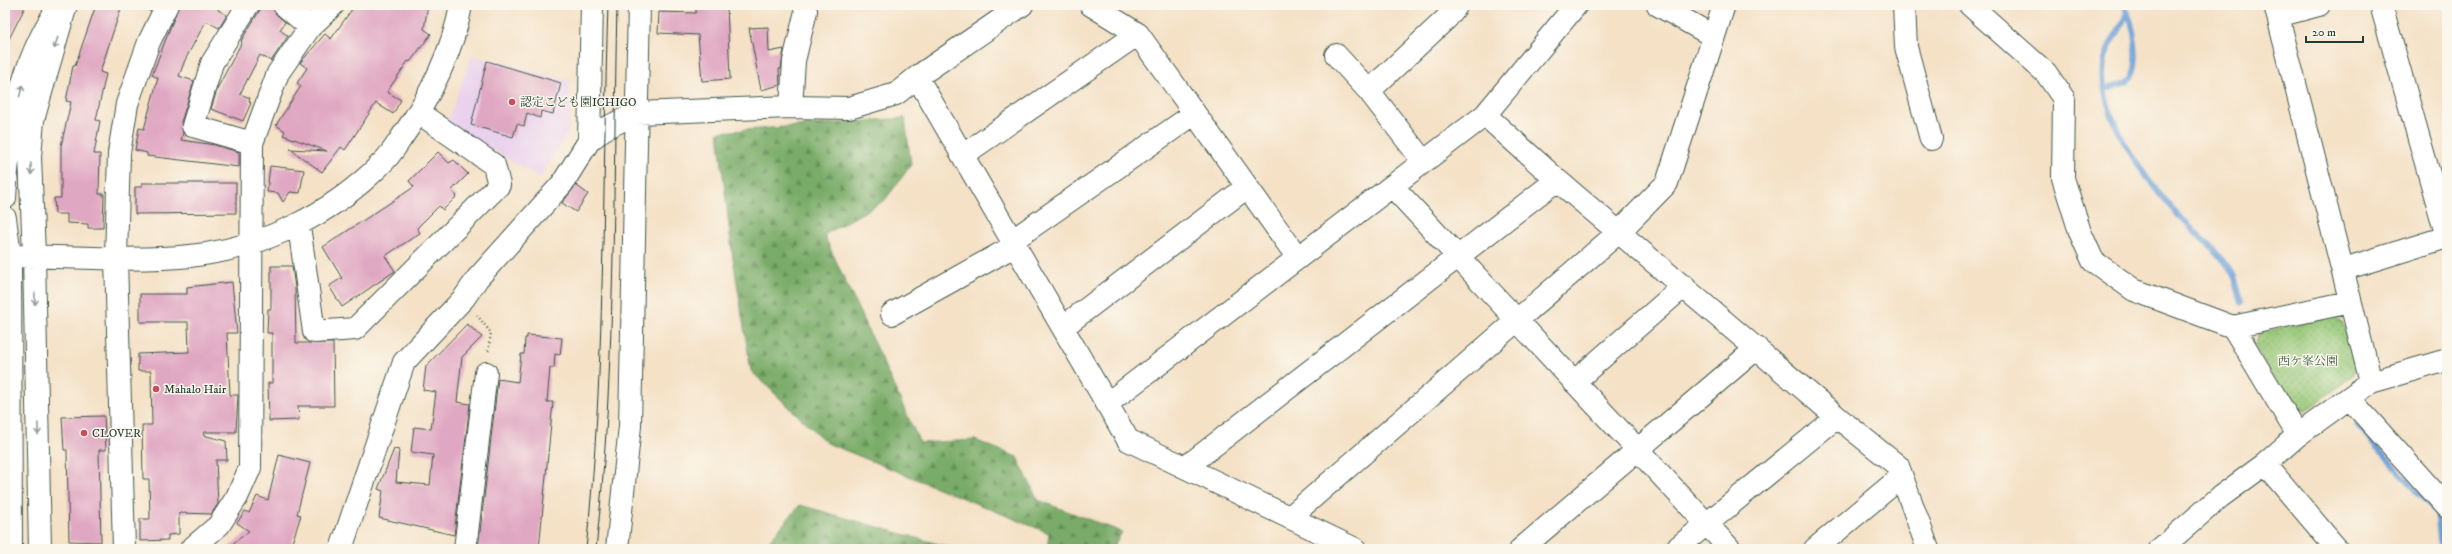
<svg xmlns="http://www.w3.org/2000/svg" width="2452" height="554" font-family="'IM FELL DW Pica','Noto Serif JP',serif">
<defs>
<pattern id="forest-firs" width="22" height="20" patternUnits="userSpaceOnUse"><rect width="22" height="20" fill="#79ac68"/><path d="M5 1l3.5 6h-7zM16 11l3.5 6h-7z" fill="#638d56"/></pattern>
<pattern id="park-dots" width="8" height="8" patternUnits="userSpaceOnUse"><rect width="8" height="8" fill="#97c878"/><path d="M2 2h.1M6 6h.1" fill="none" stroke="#7ba463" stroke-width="1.8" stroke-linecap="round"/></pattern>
</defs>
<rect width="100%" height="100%" fill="#fbf7ec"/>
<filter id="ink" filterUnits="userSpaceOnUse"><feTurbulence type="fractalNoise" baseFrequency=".025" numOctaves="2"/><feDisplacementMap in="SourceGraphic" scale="8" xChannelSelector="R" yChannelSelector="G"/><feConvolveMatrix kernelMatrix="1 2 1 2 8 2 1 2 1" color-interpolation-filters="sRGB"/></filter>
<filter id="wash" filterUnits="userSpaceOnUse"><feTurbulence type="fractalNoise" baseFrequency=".012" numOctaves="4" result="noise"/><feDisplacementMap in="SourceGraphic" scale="16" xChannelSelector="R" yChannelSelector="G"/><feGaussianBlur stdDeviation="0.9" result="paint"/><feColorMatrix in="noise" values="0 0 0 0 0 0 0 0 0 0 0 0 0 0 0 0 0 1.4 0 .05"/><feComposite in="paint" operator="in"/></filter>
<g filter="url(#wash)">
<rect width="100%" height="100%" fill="#f4e1c6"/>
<path fill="#ead1ed" d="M 472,55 L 570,81 L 569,131 L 540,178 L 447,123 Z"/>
<path fill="url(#forest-firs)" stroke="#4c744e" d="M 905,118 L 911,165 L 885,200 L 824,235 L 920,443 L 975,440 L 1017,457 L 1038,500 L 1122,532 L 1112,549 L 1047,549 L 1049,533 L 827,443 L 751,371 L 732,252 L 718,132 Z
M 800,505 L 956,549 L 762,549 Z"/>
<path fill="url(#park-dots)" stroke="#5b8256" d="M 2332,316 L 2342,322 L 2359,362 L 2351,377 L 2306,411 L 2289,405 L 2255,347 L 2259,333 Z"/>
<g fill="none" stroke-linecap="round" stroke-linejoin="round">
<path stroke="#6c9fd7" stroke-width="5.5" d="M 2128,12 C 2120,30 2107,44 2104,64 C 2097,114 2143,177 2175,212 C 2194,233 2218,248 2233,274 C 2237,282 2239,293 2242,303
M 2106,89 C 2114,87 2123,86 2129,80 C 2143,65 2133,21 2124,5
M 2357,426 L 2447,524
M 2437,513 L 2441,549"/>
</g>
<g id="blocks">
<path fill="#e0a7c2" d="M 5,5 L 26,5 L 5,47 Z
M 96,5 L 122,5 L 100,72 L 106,74 L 96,120 L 100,121 L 94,154 L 100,154 L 99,194 L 104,194 L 103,228 L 88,228 L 88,224 L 67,223 L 67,214 L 55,214 L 54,198 L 61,198 L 61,146 L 71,102 L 66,101 L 73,66 L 75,66 Z
M 137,5 L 153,5 L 150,11 Z
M 179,5 L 220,5 L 218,10 L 227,15 L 219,28 L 206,21 L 185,60 L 179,76 L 194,81 L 181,122 L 183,133 L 181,140 L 215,145 L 239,152 L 239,167 L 147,156 L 147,153 L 135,150 L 139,128 L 144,129 L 158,78 L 152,75 Z
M 263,5 L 272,5 L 276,14 L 285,22 L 280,30 L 288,36 L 271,61 L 260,55 L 240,94 L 250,98 L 249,101 L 251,103 L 243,121 L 211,109 L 218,87 L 242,42 L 241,41 Z
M 355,5 L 428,5 L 424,29 L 431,34 L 410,62 L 408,61 L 387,92 L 401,100 L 393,114 L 376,103 L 345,150 L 341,147 L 322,172 L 290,149 L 327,151 L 283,135 L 285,131 L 276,125 L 301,86 L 297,83 L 307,68 L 300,63 L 325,34 L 331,39 Z
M 696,5 L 727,5 L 730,79 L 702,81 L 698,35 L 658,33 L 659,12 L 696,13 Z
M 768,27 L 769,52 L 784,49 L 781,69 L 779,69 L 780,85 L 761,90 L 749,28 Z
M 487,61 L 561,83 L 553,114 L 541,111 L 540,118 L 527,113 L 524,126 L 517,124 L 513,137 L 471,125 Z
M 438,152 L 449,163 L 454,160 L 468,174 L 451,191 L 457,196 L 443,210 L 439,206 L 417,228 L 420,233 L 385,256 L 395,271 L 342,307 L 329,286 L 342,278 L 323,247 L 414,187 L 409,181 Z
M 270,166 L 304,170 L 300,193 L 290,192 L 283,202 L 278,193 L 267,192 Z
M 142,183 L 236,183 L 236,213 L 135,214 L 135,187 L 142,187 Z
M 576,185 L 588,194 L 576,212 L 562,203 Z
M 271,266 L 292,266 L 295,288 L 296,343 L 333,343 L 334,406 L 298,406 L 299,420 L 269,421 L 268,383 L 272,383 L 272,333 L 267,333 L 268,309 L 271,309 Z
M 232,282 L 237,333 L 227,333 L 230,395 L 238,395 L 236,432 L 204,432 L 203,435 L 226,441 L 227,460 L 216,460 L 218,504 L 211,514 L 179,513 L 179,534 L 168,535 L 168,540 L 140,541 L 140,519 L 150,519 L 149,479 L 143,479 L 142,425 L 152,425 L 151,371 L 138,371 L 138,354 L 189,352 L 188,322 L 140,322 L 140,294 L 187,294 L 187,287 Z
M 467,324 L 482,337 L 462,357 L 457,402 L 470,404 L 454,535 L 379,518 L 383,491 L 378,489 L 394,449 L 399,450 L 396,482 L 430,485 L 433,455 L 411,452 L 414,427 L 431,429 L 436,392 L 423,390 L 426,366 Z
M 527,335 L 562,338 L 560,355 L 555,354 L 554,368 L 550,368 L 547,402 L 553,402 L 539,549 L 478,549 L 498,379 L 518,382 L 521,354 L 524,354 L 525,338 L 527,338 Z
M 104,416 L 106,450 L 99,450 L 101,542 L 69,541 L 67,450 L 64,450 L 62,417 Z
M 279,455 L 310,463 L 297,514 L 301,515 L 290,549 L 226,549 L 249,531 L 237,523 L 245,511 L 249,513 L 257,496 L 268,500 Z"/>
</g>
</g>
<g filter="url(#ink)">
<use href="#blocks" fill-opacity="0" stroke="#3f564a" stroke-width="1"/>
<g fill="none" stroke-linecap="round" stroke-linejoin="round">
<defs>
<path id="minor" d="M 248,5 L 212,63 L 193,126 L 252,143
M 284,5 L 310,27
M 1091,5 L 1138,34 L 1298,258
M 1658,5 L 1713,36
M 1904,5 L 1906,47 L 1931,139
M 1970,5 L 2046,73 L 2064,99 L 2063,178 L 2080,232 L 2093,261 L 2134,290 L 2233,327 L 2350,302
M 2275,5 L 2371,382
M 2381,5 L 2447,237
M 2278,16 L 2319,5
M 1336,55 L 1369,91
M 917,77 L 1128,440 L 1355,549
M 791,107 L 794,61 L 806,11 L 804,5
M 1485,115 L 1576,5
M 589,141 L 592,5
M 963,155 L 1138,34
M 1423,161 L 1369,91 L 1447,18 L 1457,5
M 1393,187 L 1730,549
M 5,198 C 9,129 20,64 59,6
M 5,218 L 10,256 L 11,549
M 299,226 L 314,332 L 355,329 L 499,185 L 494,165 L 419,113
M 1013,240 L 1194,114
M 5,256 C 64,256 131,262 190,256 C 263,248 331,215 382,163 C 391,155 397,144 404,134 C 429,99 454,48 461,5
M 2344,269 L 2447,237
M 892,314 L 1016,245
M 1063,327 L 1247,187
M 2233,327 L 2298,435
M 1574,382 L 1684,286
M 2350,399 L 2447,507
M 1108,403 L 1485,115 L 1557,180 L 1837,417 L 1898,466 L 1928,549
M 2265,464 L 2337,549
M 1186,467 L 1557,180
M 1290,517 L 1620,231 L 1667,183 L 1724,5
M 40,549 L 34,255 L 30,157 L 33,120 L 66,5
M 124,549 L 116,258 L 119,153 L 127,104 L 149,42 L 167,5
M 191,549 L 219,525 L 237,497 L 250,468 L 252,143 L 278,73 L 310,27 L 333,5
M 341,549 L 404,362 L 464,298 L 477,279 L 562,184 L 589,141 L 604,129 L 637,113 L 791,107 L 849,108 L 896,94 L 917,77 L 1022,5
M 465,549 L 486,373
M 617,549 L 630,426 L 639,5
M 1521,549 L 1757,348
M 1676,549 L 1837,417
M 1815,549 L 1901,477
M 2160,549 L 2220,497 L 2265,464 L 2298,435 L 2371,382 L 2447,360"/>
</defs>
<use href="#minor" stroke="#3f564a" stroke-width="24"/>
<path stroke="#3f564a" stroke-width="2.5" stroke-dasharray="1 3" stroke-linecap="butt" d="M 477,315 L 491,333 L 488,353"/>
<use href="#minor" stroke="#fff" stroke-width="22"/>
<path stroke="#1f3d34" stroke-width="1" d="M 586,549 C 606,369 602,186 608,5
M 596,549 C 616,369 613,186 617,5"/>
</g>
<defs><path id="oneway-shaft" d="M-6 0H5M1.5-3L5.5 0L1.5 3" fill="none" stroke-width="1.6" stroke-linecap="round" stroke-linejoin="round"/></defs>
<g stroke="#8f9e9a">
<use href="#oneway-shaft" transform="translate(56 43) rotate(107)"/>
<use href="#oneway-shaft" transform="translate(21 91) rotate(-75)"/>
<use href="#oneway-shaft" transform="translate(31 169) rotate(89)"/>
<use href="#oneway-shaft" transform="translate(35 299) rotate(89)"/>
<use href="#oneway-shaft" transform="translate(38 429) rotate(89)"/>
</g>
</g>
<g fill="#d1495b" stroke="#fbf7ec" stroke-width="1.5">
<circle cx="512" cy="102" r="4"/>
<circle cx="156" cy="389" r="4"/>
<circle cx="84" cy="433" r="4"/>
</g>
<g text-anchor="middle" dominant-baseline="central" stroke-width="3" stroke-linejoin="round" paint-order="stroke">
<g font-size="12" fill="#1f3d34" stroke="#fbf7ec" text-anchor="start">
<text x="520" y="102">認定こども園ICHIGO</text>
<text x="164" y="389">Mahalo Hair</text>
<text x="92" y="433">CLOVER</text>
</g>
<g font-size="12" fill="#3d6045" stroke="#fbf7ec">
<text x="2308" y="361">西ケ峯公園</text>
</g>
</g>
<rect width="2452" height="554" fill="none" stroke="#fbf7ec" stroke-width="20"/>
<path d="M2306 36v6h57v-6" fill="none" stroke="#1f3d34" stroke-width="2"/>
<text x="2312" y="36" font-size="12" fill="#1f3d34" stroke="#fbf7ec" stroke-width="3" paint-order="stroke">20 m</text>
</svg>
